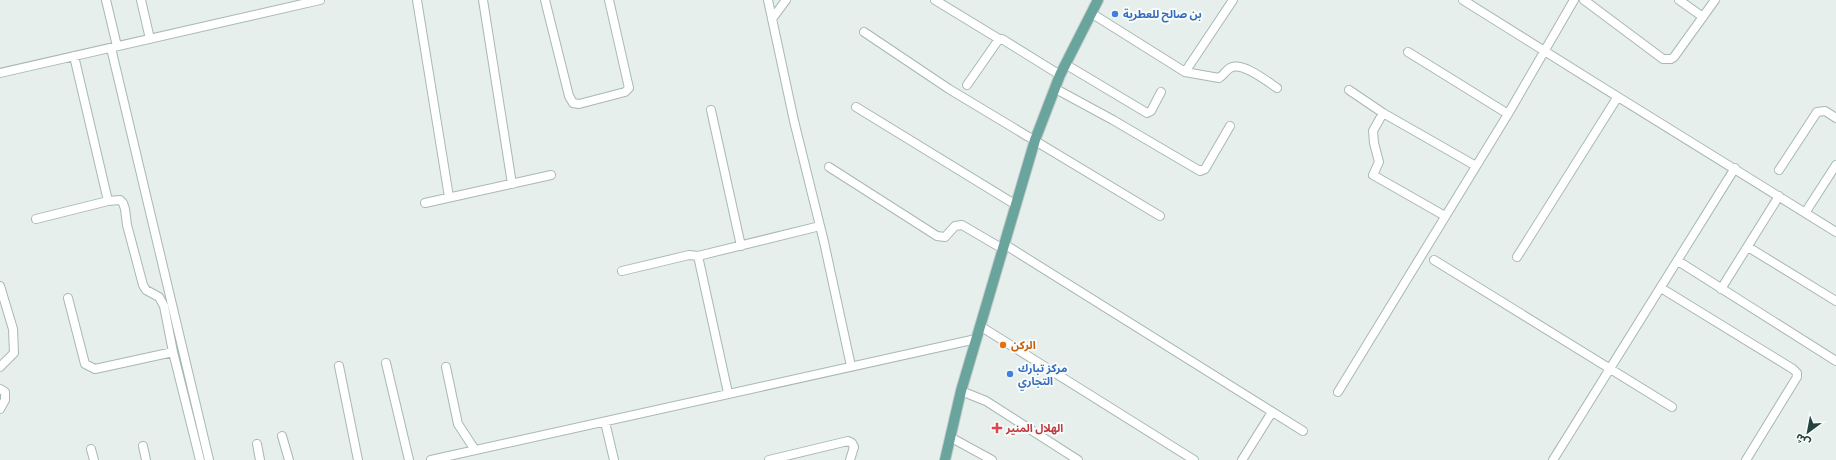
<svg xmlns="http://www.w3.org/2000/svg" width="1836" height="460" font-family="Poppins,'Noto Sans Arabic',sans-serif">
<rect width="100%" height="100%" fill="#e6efec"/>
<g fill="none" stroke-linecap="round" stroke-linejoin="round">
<defs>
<path id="minor" d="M 106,0 L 117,46
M 141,0 L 150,39
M 417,0 L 449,197
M 483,0 L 512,184
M 545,0 L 569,96 L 573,103 L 579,104 L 625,92 L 629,88 L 609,0
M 768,0 L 794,121 L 824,242 L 851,366
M 935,0 L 999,39 L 1002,39 L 1060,75
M 1463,0 C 1587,78 1711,155 1836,232
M 1584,0 L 1663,59 L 1671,59 L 1674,57 L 1715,0
M 1679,0 L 1703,17
M 1091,13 L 1185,72 L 1219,78 C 1224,75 1225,71 1230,68 C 1242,61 1268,82 1277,88
M 772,19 L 786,0
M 864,32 L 949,89 L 1160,216
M 111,48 L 209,460
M 1408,52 L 1508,114
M 1065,64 L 1147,113 L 1151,111 L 1161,92
M 1185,72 L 1233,0
M 0,73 L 320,0
M 967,85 L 999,39
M 1054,88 L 1113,120 L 1200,171 L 1205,169 L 1230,126
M 1349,90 L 1383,113 L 1476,166
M 856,107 L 1016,205
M 711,110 L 741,246
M 1383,113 L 1373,131 L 1374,143 L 1379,162 L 1373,175 L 1445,216
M 829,167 L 937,236 L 945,237 L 955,226 L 962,225 L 1003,249
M 1779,170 L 1817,112 L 1825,111 L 1836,118
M 108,201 L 120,200 L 123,203 L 125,209 L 127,225 L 143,285 L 146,290 L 159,297 L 164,306 L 173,352 L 200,460
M 425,203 L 551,175
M 1805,213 L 1836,165
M 36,219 L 108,201 L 74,56
M 1004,244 L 1303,431
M 1748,247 L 1836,301
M 698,256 L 728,393
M 1517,257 L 1617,98
M 1434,260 L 1672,407
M 1678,261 L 1836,361
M 622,271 L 689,255 L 698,256 L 820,226
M 0,286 L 13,329 L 14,353 L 0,367
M 1661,288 L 1793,369 L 1797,373 L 1797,377 L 1746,460
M 1721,289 L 1779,196
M 68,298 L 85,364 L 95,369 L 173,352
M 980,326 L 1194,460
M 386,363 L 409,460
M 339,366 L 358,460
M 446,367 L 458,424 L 475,450
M 0,389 L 5,392 L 5,400 L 0,409
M 961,391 L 986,401 L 1078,460
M 1338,392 L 1508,114 L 1574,0
M 605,422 L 614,460
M 282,436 L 289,460
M 950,437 L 992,460
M 257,444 L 260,460
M 143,446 L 146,460
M 91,449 L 94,460
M 431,460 L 976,339
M 769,460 L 848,441 L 852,443 L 854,447 L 850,460
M 1242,460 L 1272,412
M 1553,460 L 1735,168"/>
<path id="major" d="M 945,460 L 961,391 L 1035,140 L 1060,75 L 1098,0"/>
</defs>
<use href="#minor" stroke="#a8b8b4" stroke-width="10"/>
<use href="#major" stroke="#c2cac9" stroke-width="12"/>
<use href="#minor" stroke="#fff" stroke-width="8"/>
<use href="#major" stroke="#69a59d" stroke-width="10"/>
</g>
<g fill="#3f7fe0" stroke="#f7fbf9" stroke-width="1.5">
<circle cx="1115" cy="14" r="4"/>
<circle cx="1010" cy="374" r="4"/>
</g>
<circle fill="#e8710a" stroke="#f7fbf9" stroke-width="1.5" cx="1003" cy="345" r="4"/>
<path fill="#e0444e" stroke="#f7fbf9" stroke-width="1.5" d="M995 422h4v4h4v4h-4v4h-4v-4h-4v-4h4z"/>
<g text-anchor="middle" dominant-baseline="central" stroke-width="4" stroke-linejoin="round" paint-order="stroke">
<g font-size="11" font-weight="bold" fill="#366cbe" stroke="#f7fbf9" text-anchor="start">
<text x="1123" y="14">بن صالح للعطرية</text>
<text x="1018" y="368">مركز تبارك<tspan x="1018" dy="13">التجاري</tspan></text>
</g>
<g font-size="11" font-weight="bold" fill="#c56008" stroke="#f7fbf9" text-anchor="start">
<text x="1011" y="345">الركن</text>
</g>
<g font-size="11" font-weight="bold" fill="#be3a42" stroke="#f7fbf9" text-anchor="start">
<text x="1006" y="428">الهلال المنير</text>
</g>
</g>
<g transform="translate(1808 432) rotate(212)" stroke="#f7fbf9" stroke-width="3" paint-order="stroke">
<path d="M0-3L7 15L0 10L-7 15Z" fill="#24423e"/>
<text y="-6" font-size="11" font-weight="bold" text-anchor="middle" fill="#24423e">ش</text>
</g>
</svg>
